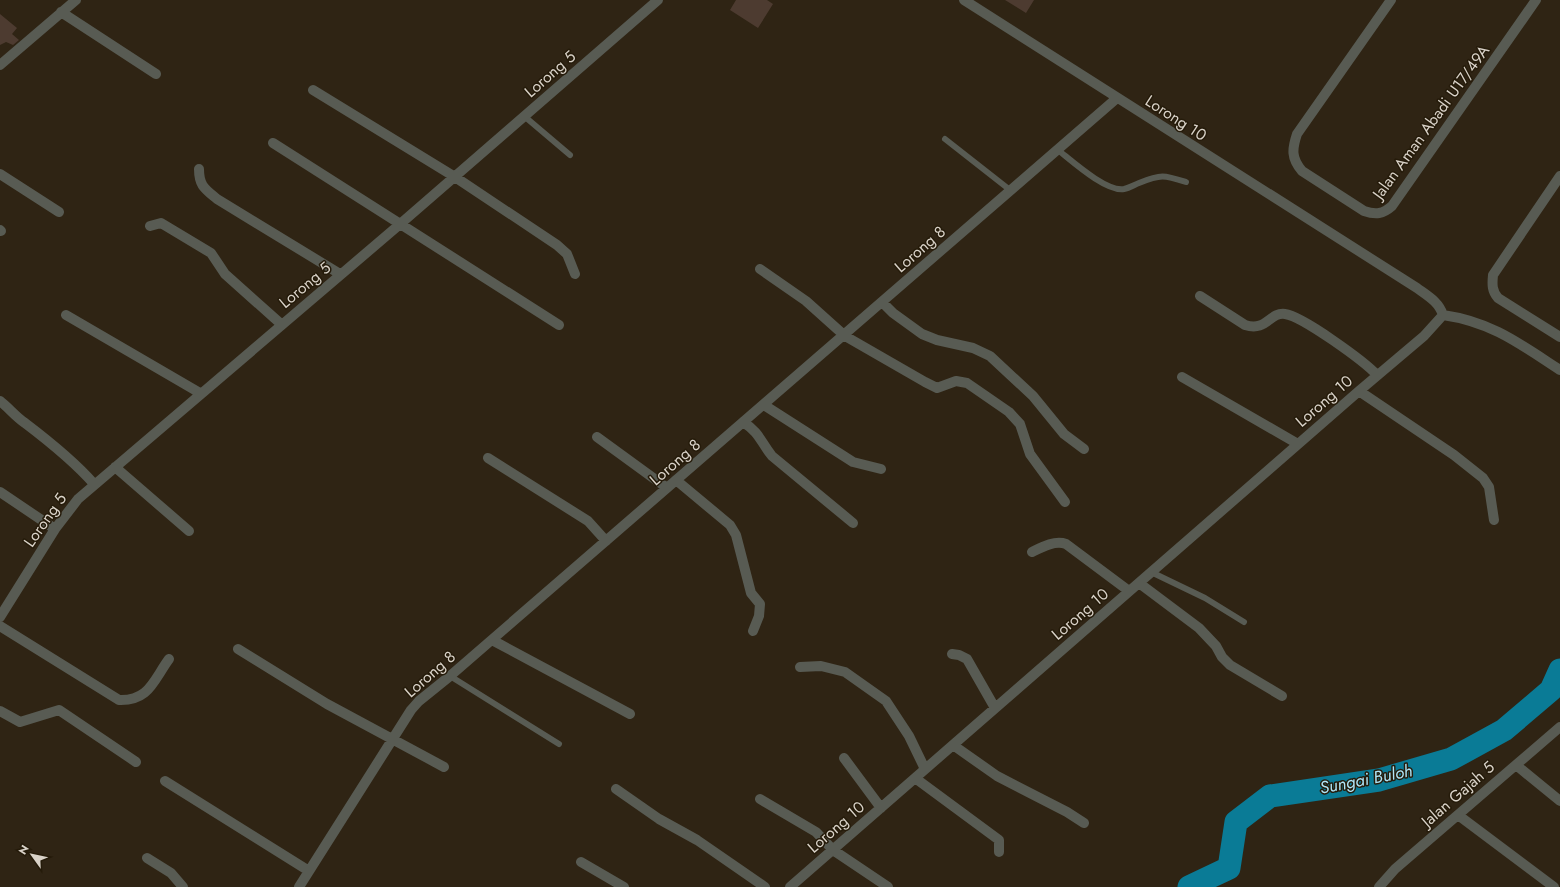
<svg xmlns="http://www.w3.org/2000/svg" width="1560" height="887" font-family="Jost,sans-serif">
<rect width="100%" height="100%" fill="#2f2414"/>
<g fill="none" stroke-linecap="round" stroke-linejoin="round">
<path stroke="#0a7b96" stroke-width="23" d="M 1189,887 L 1229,868 L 1236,822 L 1270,796 L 1379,780 L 1451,759 L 1504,730 L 1551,690 L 1560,670"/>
</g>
<path fill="#4d3b30" d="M 736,0 L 767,0 L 773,4 L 758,28 L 730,10 Z
M 1005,0 L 1034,0 L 1026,13 Z
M 0,14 L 17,28 L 12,34 L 19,40 L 13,45 L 6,42 L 0,45 Z"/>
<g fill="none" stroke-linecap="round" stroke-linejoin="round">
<path stroke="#585b53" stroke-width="6" d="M 524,116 L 570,155
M 945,139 L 1010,190
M 1058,150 C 1072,161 1106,192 1124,189 C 1129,188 1134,185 1139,183 C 1161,174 1164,175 1186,182
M 1151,572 L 1205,598 L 1244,622
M 450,676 L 559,744"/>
<path stroke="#585b53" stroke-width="10" d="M 964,0 L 1417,288 C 1428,296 1439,302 1443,315
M 1391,0 L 1297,134 C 1292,149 1291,158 1302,171 L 1364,211 C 1376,215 1383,214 1392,206 L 1536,0
M 61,12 L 156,74
M 0,65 L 76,0
M 313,90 L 455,177 L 557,245 L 567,254 L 575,274
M 273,143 L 559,325
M 199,169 C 199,186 205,189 217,199 L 340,274
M 0,174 L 59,212
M 1560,176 L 1493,275 C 1492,285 1492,291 1498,298 L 1560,337
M 150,226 L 161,223 L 211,253 L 225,274 L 281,324
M 0,230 L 1,231
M 760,269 L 806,301 L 845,336 L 925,382 L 937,388 L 956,381 L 967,383 L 1009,412 L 1020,424 L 1030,454 L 1065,502
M 1200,296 L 1245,325 C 1267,332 1269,312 1285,314 C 1302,316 1364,361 1377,375
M 882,302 L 893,313 L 922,334 L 937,340 L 973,348 L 990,356 L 1033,396 L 1064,434 L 1084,449
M 66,315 L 200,393
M 1443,315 C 1492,322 1520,344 1560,370
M 1182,377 L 1298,444
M 1359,391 L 1454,455 L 1483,478 L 1489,487 L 1494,520
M 0,401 C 9,408 16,417 25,423 C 50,442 74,461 94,484
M 764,405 L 853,462 L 881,469
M 743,422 C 760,433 760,441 772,456 L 853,523
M 597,437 L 667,488
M 488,458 L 588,521 L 606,541
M 115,467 L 189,531
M 676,480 L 730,525 L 736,535 L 751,593 L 760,604 L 759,616 L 753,631
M 0,492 L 55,529
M 1032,552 C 1042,547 1055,540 1066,544 L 1129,591
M 1139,583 L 1199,628 L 1216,646 L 1222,657 L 1230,665 L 1282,696
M 0,617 L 55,529 L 78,499 L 399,225 L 658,0
M 0,626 L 119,700 C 149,701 153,681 169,659
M 492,640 L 630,714
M 238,649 L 327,704 L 444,767
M 952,654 L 959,655 L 967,659 L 995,708
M 800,667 L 821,666 L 845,672 L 886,701 L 909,736 L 925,769
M 0,711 L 20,722 L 59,710 L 136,762
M 953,745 L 997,776 L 1067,812 L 1084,823
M 844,758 L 881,808
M 1516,765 L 1560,801
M 915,778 L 999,840 L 999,852
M 165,781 L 309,871
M 616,789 L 659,819 L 697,840 L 765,887
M 760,799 L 816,832 L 833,850 L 888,887
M 1458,815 L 1554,887
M 147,858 L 171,873 L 183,887
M 581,862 L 624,887
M 299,887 L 411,710 L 419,701 L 450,676 L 1117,98
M 790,887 L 1359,391 L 1424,336 L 1443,315
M 1379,887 L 1395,869 L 1560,727"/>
</g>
<g text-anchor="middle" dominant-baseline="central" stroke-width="3" stroke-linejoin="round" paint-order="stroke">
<g font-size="16" fill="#d9d2c8" stroke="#251b0a">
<text transform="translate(550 74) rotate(-41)">Lorong 5</text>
<text transform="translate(1176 118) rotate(33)">Lorong 10</text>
<text transform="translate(1431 122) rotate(-54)">Jalan Aman Abadi U17/49A</text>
<text transform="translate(920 249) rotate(-41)">Lorong 8</text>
<text transform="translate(305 285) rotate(-40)">Lorong 5</text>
<text transform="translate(1324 401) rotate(-41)">Lorong 10</text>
<text transform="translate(675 462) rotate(-41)">Lorong 8</text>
<text transform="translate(45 520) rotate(-55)">Lorong 5</text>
<text transform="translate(1080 614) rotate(-41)">Lorong 10</text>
<text transform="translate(430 674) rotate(-41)">Lorong 8</text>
<text transform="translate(1458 794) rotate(-41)">Jalan Gajah 5</text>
<text transform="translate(836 827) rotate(-41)">Lorong 10</text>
</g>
<g font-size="17" font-style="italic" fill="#b0e6f8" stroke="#251b0a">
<text transform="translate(1366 779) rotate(-11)">Sungai Buloh</text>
</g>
</g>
<g transform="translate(32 855) rotate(303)" stroke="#251b0a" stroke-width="3" paint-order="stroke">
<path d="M0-3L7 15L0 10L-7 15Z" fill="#d9d2c8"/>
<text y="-6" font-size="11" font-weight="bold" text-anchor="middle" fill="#d9d2c8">N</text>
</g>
</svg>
